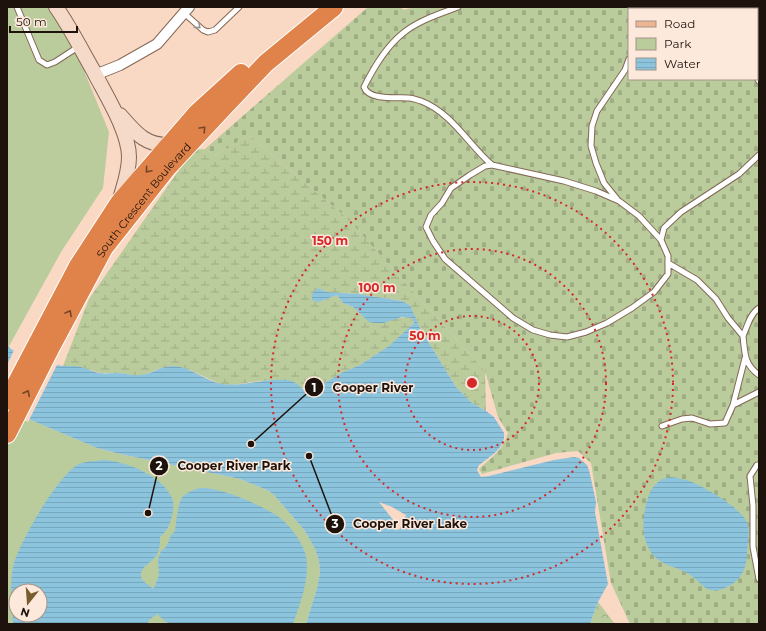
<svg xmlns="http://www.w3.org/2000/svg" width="766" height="631" font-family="Montserrat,sans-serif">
<defs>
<pattern id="forest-crowns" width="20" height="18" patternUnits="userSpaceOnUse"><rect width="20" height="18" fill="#bacb9c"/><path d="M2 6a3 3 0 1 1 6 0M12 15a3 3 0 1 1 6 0" fill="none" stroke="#9fad85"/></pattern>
<pattern id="wetland-marsh" width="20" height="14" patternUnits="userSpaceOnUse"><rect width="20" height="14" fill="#bacb9c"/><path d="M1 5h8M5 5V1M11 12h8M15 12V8" fill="none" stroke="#9fad85"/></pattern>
<pattern id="cemetery-stones" width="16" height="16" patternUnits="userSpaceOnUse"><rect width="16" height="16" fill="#bacb9c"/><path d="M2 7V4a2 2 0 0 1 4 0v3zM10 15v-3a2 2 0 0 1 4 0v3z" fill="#9fad85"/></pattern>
<pattern id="water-rules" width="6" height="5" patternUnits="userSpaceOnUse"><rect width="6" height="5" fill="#8cc4de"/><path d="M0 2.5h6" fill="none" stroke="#78a8bd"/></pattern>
</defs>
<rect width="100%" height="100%" fill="#f9d8c4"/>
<path fill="url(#forest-crowns)" d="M 598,602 L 615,624 L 590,624 Z"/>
<path fill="url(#wetland-marsh)" d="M 248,135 L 346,217 L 485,371 L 486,411 L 472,403 L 456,387 L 421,330 L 410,305 L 402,301 L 358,294 L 327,292 L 318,288 L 319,302 L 337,295 L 343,303 L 353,307 L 365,318 C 374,319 384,320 394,319 C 401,318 405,316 412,318 L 414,323 L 390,346 L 360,365 L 343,372 L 309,392 L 287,380 L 259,381 L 232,385 L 220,384 L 190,370 L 172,366 L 158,369 L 144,375 L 138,376 L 118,373 L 101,373 L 75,366 L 63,366 L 89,299 L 193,150 L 205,149 L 215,156 Z"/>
<path fill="url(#cemetery-stones)" d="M 368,7 L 400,7 L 404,10 L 414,7 L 686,7 L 688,9 L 629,9 L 629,79 L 757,79 L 757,70 L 759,72 L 759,624 L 630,624 L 611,583 L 591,463 L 578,451 L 556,453 L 482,474 L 479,469 C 492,457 502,451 508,433 L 498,417 L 485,371 L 346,217 L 248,135 L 215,156 L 205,149 Z"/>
<path fill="#bacb9c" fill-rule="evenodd" d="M 7,7 L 56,7 L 72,31 L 85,73 L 109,132 L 103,188 L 61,252 L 8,348 L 7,345 Z
M 7,410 L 97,448 L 120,454 L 240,479 L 267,490 L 274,495 L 305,531 L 315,549 L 319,561 L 320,573 L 317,588 L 306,624 L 7,624 ZM 16,591 L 40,591 L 40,615 L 16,615 Z"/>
<path fill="url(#water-rules)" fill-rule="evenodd" d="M 318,288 L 327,292 L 358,294 L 402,301 L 410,305 L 421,330 L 456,387 L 472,403 L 486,411 L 494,417 L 504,433 C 506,448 489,457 479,465 L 477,470 L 481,477 L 489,476 L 554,460 L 574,457 L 579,458 L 587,465 L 589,470 L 596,502 L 595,512 L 608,584 L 598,602 L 590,624 L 306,624 L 317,588 L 320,573 L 319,561 L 315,549 L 305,531 L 274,495 L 267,490 L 240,479 L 120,454 L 97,448 L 7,410 L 7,345 C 15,356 50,364 63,366 C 67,366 72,366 76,366 C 84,367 91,371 99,373 C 105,374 111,373 117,373 C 124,373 132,376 139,375 C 151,375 161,365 174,366 C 191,367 205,381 222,384 C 243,387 264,378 286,380 C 299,381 300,390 309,392 L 343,372 L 360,365 L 389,346 L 414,323 L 412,318 L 402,317 L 383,323 L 374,323 L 369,322 L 353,307 L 343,303 L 337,295 L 319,302 L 312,300 L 312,294 ZM 379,502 L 392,507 L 406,515 L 400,529 L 397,530 L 395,527 L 394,521 Z
M 103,460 C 126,461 166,477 173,501 C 174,506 173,511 172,516 C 170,525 166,532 160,537 C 160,542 160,549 157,554 C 153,563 137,567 142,580 L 152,588 L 154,588 L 159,575 L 158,559 L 161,551 L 165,548 L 168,543 L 171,535 L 175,531 C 176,523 178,502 183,496 C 187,493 197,487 203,488 C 222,488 260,505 276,515 C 288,523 299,537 304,550 C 313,571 300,604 293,624 L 172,624 L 166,622 L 157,614 L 149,620 L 148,624 L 13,624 C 12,606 9,580 14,563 C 21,540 58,475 79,464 C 86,461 96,461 103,460 ZM 16,591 L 40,591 L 40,615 L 16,615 Z
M 671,477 C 677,478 683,479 689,481 C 703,486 744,509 748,525 C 750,535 747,546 747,555 C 746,570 741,580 727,587 C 706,597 704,584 689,574 C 678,567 663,566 654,556 C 649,550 645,542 644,534 C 642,520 646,492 657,483 C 661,479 666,478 671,477 Z"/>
<path fill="#f9d8c4" d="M 14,350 L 28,356 L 58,363 L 28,422 L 7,412 L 7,365 Z"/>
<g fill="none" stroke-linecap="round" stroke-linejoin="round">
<defs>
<path id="lane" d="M 17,7 L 39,60 L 47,65 L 55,62 L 78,47
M 458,7 C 439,14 417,21 402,34 C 386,47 373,69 364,87 C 369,101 397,97 409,98 C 413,98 417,100 421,101 C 452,113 468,144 492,165
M 678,7 L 680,9
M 637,9 L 637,7
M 184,13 L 203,30 L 208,32 L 215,30 L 239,7
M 757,78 L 759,81
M 617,199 L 604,183 L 596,163 L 591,146 L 592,126 L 597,111 L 625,70 L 629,59
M 661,240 L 639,216 L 619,201 L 596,191 L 564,181 L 492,165 L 485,166 L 470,175 L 451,188 L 442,203 L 431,215 L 426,227 L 433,241 L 445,259 L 513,318 L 533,330 L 550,335 L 567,337 L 586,332 L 607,323 L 632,308 L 654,292 L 668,274 L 668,256 L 661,240 L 664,228 L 681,212 L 739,174 L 759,155
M 668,263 L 697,280 L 716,299 L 728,318 L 743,336 C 747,327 750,314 759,308
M 743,336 C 745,354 744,364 759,375
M 733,405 L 745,358
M 662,426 L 682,419 L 692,418 L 710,424 L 725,423 L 733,405 L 759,392
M 759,465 L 757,465 L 750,476 L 753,506 L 753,547 L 759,579"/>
<path id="street" d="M 95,75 L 120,65 L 157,44 L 189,7"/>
<path id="secondary" d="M 56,7 C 70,27 81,49 93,70 C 105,94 129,131 129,157 C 129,172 124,185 120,199
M 120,115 C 135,132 145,146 170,145"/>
<path id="primary" d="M 715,7 L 717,9
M 757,43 L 759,45"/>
<g id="highway">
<path d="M 7,401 L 78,266 L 119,203 L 197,113 L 241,73"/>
<path id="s1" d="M 7,434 L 51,347 L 104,248 L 168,167 L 223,108 L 266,63 L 334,7"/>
</g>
</defs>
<use href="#lane" stroke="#846856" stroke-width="7"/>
<use href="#street" stroke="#846856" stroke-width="12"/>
<use href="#secondary" stroke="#846856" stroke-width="16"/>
<use href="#primary" stroke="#fff" stroke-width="18"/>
<use href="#highway" stroke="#fff" stroke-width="20"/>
<use href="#lane" stroke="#fff" stroke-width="5"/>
<use href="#street" stroke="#fff" stroke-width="10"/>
<use href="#secondary" stroke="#f5dac9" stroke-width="14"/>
<use href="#primary" stroke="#ecb592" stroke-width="16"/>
<use href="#highway" stroke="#df834a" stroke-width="18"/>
</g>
<defs><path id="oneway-chevron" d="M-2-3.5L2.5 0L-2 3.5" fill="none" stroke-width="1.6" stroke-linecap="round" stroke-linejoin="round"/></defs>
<use stroke="#9a9592" href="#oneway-chevron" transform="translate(198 26) rotate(41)"/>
<g stroke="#754528">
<use href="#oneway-chevron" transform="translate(203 129) rotate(-47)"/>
<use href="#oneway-chevron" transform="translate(148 170) rotate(131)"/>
<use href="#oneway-chevron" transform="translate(69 313) rotate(-62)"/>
<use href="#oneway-chevron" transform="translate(27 393) rotate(-63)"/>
</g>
<g fill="none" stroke="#d62828" stroke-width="2" stroke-dasharray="2 4">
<circle cx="472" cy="383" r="67"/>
<circle cx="472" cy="383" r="134"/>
<circle cx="472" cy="383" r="201"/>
</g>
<g text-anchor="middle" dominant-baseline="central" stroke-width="3" stroke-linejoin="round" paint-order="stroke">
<g font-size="11" fill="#1e130c" stroke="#fde9dc">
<text stroke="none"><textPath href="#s1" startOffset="272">South Crescent Boulevard</textPath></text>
</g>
</g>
<circle cx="472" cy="383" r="6" fill="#d62828" stroke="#fde9dc" stroke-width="2"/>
<g font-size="12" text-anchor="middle" font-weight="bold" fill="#d62828" stroke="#fde9dc" stroke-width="3" stroke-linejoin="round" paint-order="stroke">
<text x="330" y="245">150 m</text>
<text x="377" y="292">100 m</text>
<text x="425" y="340">50 m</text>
</g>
<path fill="none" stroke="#1e130c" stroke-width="1.5" d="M251 444L314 387M148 513L159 466M309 456L335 524"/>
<g fill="#1e130c" stroke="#fde9dc" stroke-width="1.5">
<circle cx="251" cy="444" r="4"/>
<circle cx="148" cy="513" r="4"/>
<circle cx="309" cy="456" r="4"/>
<circle cx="314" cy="387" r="10"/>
<circle cx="159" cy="466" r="10"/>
<circle cx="335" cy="524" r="10"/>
</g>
<g font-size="12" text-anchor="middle" font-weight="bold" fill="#fff">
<text x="314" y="392">1</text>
<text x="159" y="470">2</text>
<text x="335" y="528">3</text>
</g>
<g font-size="12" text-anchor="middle" font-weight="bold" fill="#1e130c" stroke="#fde9dc" stroke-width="3" stroke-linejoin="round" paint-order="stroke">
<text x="373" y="392">Cooper River</text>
<text x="234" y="470">Cooper River Park</text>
<text x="410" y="528">Cooper River Lake</text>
</g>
<rect width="766" height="631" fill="none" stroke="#1e130c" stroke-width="16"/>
<rect x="628" y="8" width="130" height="72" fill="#fde9dc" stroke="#a49389"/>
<rect x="636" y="21" width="20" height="6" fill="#ecb592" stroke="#a49389"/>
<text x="664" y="28" font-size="12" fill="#1e130c">Road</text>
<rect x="636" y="38" width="20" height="12" fill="#bacb9c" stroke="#a49389"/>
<text x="664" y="48" font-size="12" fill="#1e130c">Park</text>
<rect x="636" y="58" width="20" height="12" fill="url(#water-rules)" stroke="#a49389"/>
<text x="664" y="68" font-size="12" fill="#1e130c">Water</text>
<g transform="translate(28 603) rotate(197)"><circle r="19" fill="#fde9dc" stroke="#a49389"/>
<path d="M0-3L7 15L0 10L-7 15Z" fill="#775c2e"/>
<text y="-6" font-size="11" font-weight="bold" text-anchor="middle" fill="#1e130c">N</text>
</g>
<path d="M10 26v6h67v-6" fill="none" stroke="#1e130c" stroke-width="2"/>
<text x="16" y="26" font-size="12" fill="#1e130c" stroke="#fde9dc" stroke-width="3" paint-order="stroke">50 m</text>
</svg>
